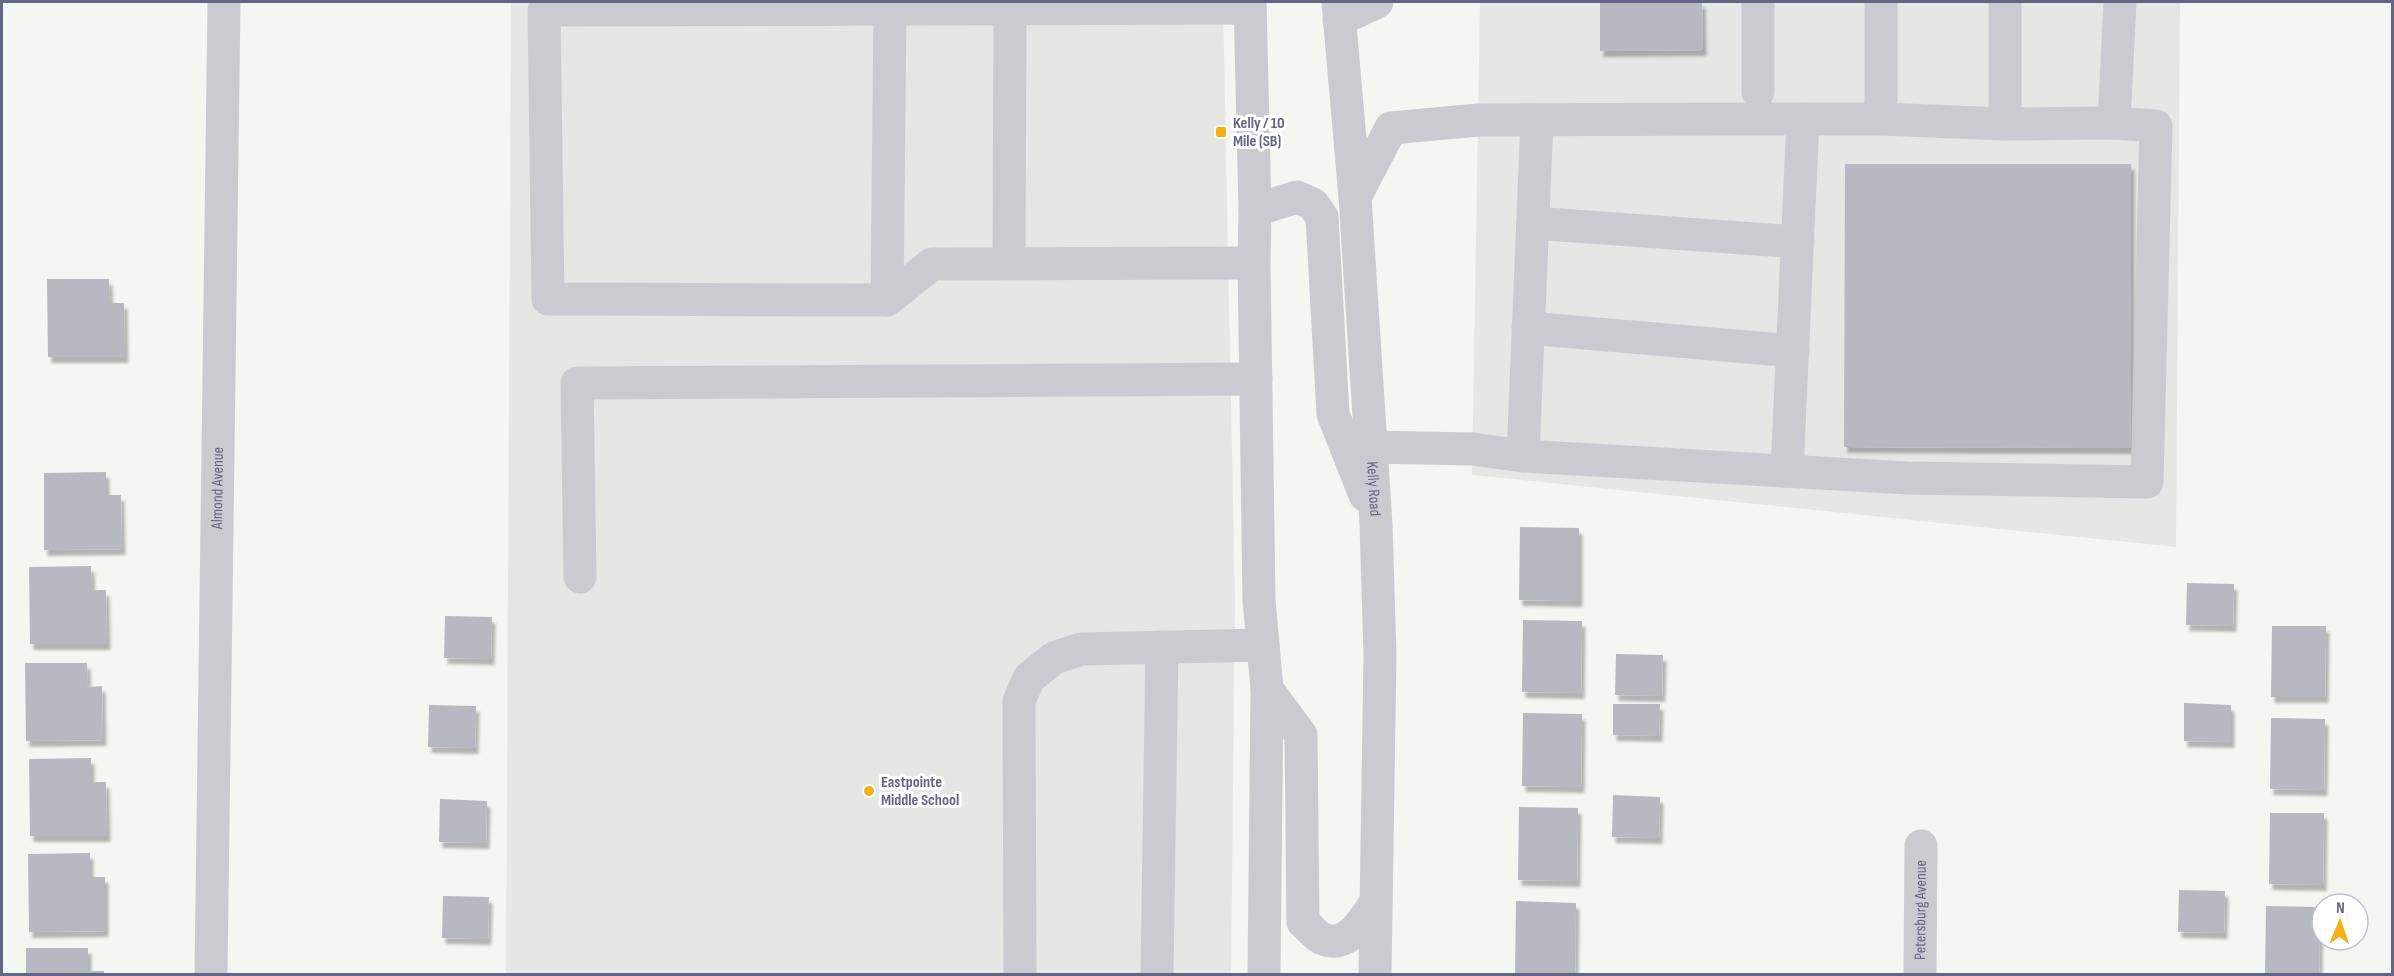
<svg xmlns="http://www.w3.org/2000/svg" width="2394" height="976" font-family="'Sofia Sans Condensed',sans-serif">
<defs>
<filter id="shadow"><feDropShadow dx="3.5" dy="6" stdDeviation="1.5" flood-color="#0004"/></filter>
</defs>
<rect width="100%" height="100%" fill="#f4f6f2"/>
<path fill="#e5e7e5" d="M 511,2 L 1223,2 L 1235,602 L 1231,974 L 506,974 Z
M 1480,2 L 2180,2 L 2176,547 L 1472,475 Z"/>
<path fill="#b6b8c2" filter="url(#shadow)" d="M 1600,2 L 1702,2 L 1703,50 L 1600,51 Z
M 1845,164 L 2131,164 L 2131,448 L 1844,447 Z
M 47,279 L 109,279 L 110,303 L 124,303 L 125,357 L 48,357 Z
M 106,472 L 106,495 L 121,495 L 122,549 L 44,550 L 44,473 Z
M 1520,527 L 1579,528 L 1579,601 L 1519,600 Z
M 91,566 L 92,590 L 106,590 L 107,644 L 30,644 L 29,567 Z
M 2187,583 L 2234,584 L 2233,626 L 2186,625 Z
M 445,616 L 492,617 L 491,659 L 444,658 Z
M 1523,620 L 1582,621 L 1581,693 L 1522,692 Z
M 2272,626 L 2326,626 L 2325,697 L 2271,697 Z
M 1616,654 L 1663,655 L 1662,696 L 1615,695 Z
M 25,663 L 87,663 L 88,687 L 102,686 L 103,740 L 26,741 Z
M 2184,703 L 2231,705 L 2231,742 L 2184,741 Z
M 1613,704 L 1660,704 L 1659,736 L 1613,735 Z
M 429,705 L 476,706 L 475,748 L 428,747 Z
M 1523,713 L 1582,714 L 1581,787 L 1522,786 Z
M 2271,718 L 2325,719 L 2324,790 L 2270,789 Z
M 91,758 L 91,782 L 106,782 L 107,836 L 30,836 L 29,759 Z
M 1613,795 L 1660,797 L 1659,838 L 1612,837 Z
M 440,799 L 487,801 L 486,843 L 439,842 Z
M 1519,807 L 1578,808 L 1577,881 L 1518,880 Z
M 2270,813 L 2324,813 L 2323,885 L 2269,884 Z
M 90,853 L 90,877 L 105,877 L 105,931 L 29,932 L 28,854 Z
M 2179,890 L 2225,891 L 2224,933 L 2178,932 Z
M 443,896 L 489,897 L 488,939 L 442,938 Z
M 1516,901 L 1576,903 L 1575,974 L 1515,974 Z
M 2266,906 L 2320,907 L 2319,974 L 2265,974 Z
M 26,948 L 88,948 L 88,971 L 104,971 L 104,974 L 26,974 Z"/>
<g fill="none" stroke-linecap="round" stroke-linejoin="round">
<g stroke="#cacbd0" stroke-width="33">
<path d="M 1250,2 L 1255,210 L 1254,263 L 1259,600 L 1267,689 L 1264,974"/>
<path id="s1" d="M 1338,2 L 1355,197 L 1376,525 L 1380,655 L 1375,974"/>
<path d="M 1758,2 L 1758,92"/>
<path d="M 1881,2 L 1881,119"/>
<path d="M 2005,2 L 2005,124"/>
<path d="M 1250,8 L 544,10 L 548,299 L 887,300 L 932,264 L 1254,263"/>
<path d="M 1339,20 L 1377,2"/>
<path d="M 2114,123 L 2120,2"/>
<path d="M 1355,197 L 1391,128 L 1479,120 L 1803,119 L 1881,119 L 2005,124 L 2114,123 L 2156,126 L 2147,482 L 1907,478 L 1523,456 L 1473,449 L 1371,447"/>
<path d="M 1255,210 L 1297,197 L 1313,204 L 1322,217 L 1333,414 L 1365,495"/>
<path d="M 1533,223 L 1798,242"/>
<path d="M 1009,263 L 1010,8"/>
<path d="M 887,300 L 890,9"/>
<path d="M 1528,328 L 1793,351"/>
<path d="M 1523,456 L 1537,120"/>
<path d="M 1787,471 L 1803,119"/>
<path d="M 580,577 L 577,383 L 1256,379"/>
<path d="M 1267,689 L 1301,735 L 1303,922 C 1309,927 1315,935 1321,938 C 1348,951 1364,919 1376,902"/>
<path id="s2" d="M 211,974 L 224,2"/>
<path d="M 1020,974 L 1019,701 L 1029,678 L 1054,658 L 1081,649 L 1263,645"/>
<path d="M 1157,974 L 1162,647"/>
<path id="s3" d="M 1920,974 L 1921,846"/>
</g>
</g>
<g fill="#f3b015" stroke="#fff" stroke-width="2">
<rect x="1215" y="126" width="12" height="12" rx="3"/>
<circle cx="869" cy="791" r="6"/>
</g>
<g text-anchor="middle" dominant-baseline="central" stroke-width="6" stroke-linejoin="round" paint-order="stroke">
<g font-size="16" font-weight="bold" fill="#626586" stroke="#fff" text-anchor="start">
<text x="1233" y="123">Kelly / 10<tspan x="1233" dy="18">Mile (SB)</tspan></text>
<text x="881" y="782">Eastpointe<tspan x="881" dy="18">Middle School</tspan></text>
</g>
<g font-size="16" fill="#626586" stroke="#fff">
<text stroke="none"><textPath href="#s1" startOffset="488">Kelly Road</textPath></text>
<text stroke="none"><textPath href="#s2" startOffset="486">Almond Avenue</textPath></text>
<text stroke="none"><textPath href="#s3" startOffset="64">Petersburg Avenue</textPath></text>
</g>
</g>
<rect width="2394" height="976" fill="none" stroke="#626586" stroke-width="6"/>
<g transform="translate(2340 922) rotate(2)"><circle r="28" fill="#ffffff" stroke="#c0c1cf" stroke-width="1.5"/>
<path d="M0-4.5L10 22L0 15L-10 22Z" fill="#f3b015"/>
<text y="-9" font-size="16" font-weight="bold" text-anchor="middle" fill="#626586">N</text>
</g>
</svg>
